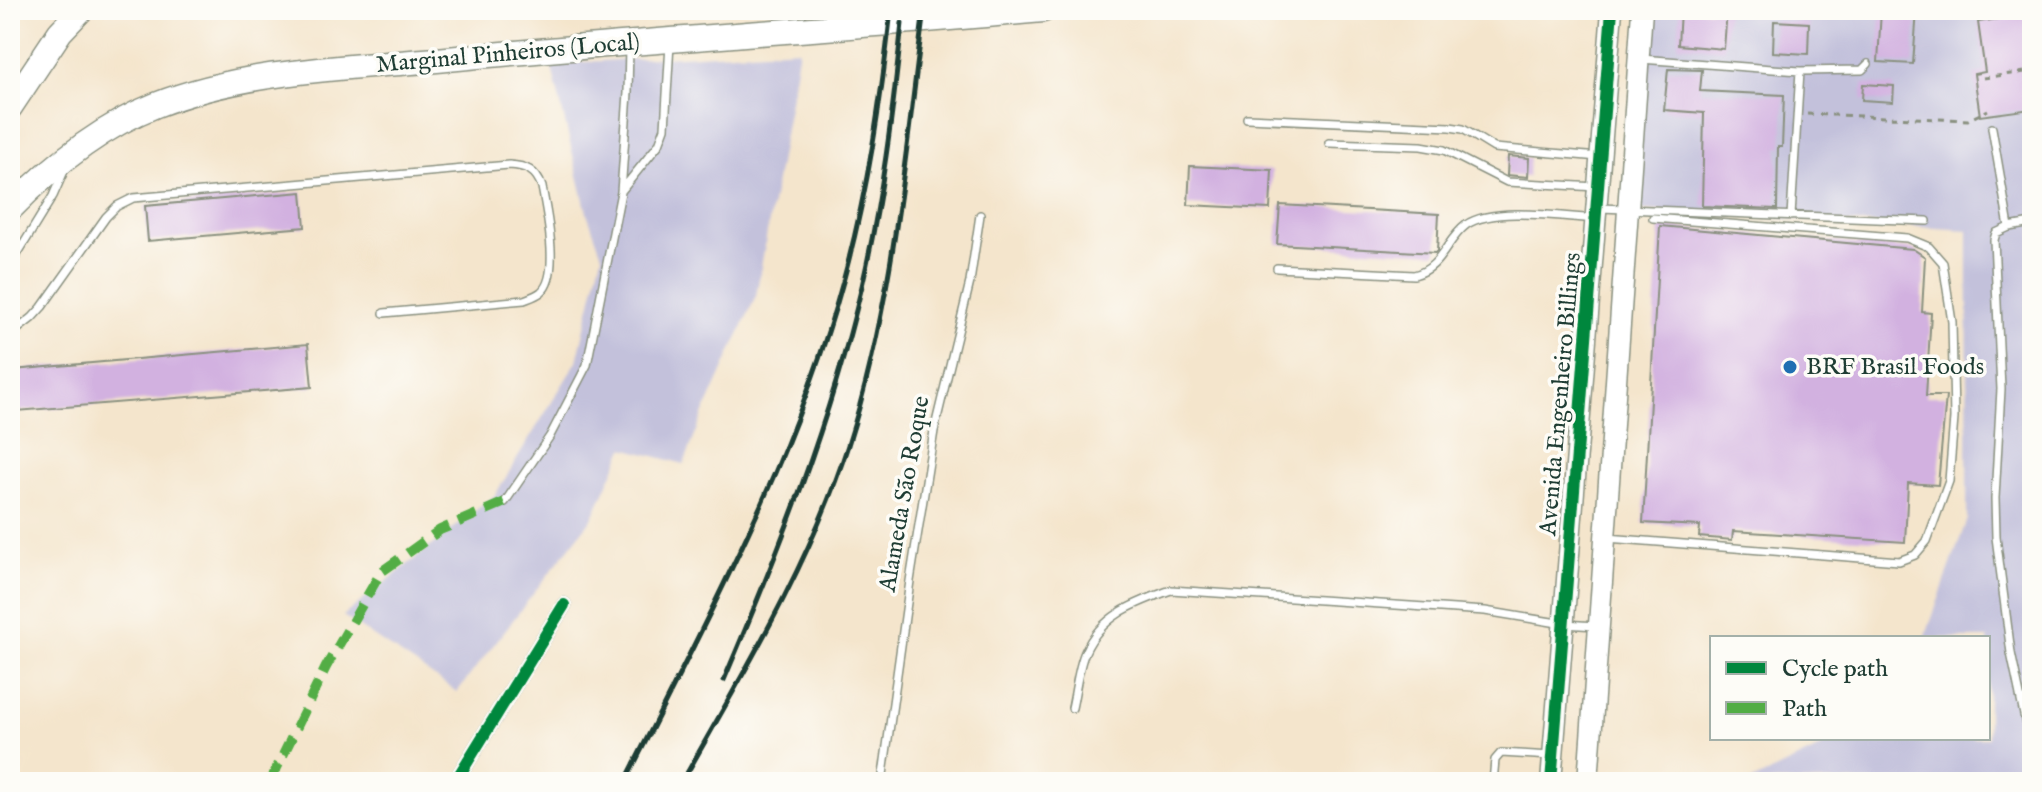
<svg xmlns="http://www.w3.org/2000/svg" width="2042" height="792" font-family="'IM FELL English',serif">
<rect width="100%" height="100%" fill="#fdfcf7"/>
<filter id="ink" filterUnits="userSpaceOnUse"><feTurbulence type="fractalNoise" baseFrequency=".0125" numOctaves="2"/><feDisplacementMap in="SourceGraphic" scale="16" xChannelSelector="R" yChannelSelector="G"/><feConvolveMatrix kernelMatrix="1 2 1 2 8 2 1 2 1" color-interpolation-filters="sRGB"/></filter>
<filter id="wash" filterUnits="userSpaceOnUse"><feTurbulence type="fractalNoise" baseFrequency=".006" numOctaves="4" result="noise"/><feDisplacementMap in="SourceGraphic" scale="32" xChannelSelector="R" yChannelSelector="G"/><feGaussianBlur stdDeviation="1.8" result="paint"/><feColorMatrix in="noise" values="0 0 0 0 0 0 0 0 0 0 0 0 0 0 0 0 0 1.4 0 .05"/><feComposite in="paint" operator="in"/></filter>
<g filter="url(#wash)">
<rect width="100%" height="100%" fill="#f4e5cc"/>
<path fill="#c3c1db" d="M 1641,10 L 2032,10 L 2032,782 L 1750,782 L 1818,749 L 1830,738 L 1988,738 L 1988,638 L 1925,638 L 1967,519 L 1968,230 L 1626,209 Z
M 799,49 L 756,296 L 703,415 L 684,464 L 624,448 L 593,517 L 457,692 L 343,616 L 495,495 L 577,361 L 602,255 L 587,213 L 551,64 Z"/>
<g id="blocks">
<path fill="#d2b1e0" d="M 1680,10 L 1727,10 L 1724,49 L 1678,45 Z
M 1881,10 L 1917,10 L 1913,64 L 1878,62 Z
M 2032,14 L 2032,109 L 1980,116 L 1974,74 L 1985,72 L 1978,22 Z
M 1774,21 L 1809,23 L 1808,54 L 1773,52 Z
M 1668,69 L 1702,70 L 1700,91 L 1784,95 L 1782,147 L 1778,147 L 1777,209 L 1702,206 L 1704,113 L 1664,110 Z
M 1863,84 L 1894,86 L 1893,102 L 1862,100 Z
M 1508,156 L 1529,158 L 1528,177 L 1507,175 Z
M 1190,166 L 1272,170 L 1270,209 L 1188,205 Z
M 302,192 L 305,227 L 148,241 L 145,206 Z
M 1280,205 L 1439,214 L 1437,251 L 1435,253 L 1277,244 Z
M 1660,226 L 1913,249 L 1925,257 L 1922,312 L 1931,313 L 1926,396 L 1946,396 L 1938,485 L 1908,483 L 1905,542 L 1733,531 L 1732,540 L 1699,537 L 1700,526 L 1643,523 Z
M 308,344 L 312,387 L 17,411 L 13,370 Z"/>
</g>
</g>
<g filter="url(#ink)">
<use href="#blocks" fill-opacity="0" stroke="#8a9180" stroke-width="2"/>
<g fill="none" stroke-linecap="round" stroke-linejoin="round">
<defs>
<path id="lane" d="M 1641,59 L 1800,71 L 1862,70 L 1868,64
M 1247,118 L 1450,127 L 1463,129 L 1494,148 L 1599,157
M 1992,128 L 2009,227
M 1329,143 L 1421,146 L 1444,150 L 1507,182 L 1597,187
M 622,190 L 659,144 L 665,128 L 670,44
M 1600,208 L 1927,221
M 1791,216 L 1800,71
M 2032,223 L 2009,227 L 1996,233 L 1994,240 L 2001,389 L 1995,498 L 1996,537 L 2011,653 L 2032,753
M 10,266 L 53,196 L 64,171
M 1277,268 L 1414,275 C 1442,268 1445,241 1466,225 C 1493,206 1563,217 1595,219
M 10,335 L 32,318 L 42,307 L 106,217 L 117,206 L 133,198 L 509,165 C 526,166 536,170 542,187 C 546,210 561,275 541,292 C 536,296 529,298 524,300 L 384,313
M 505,502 L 550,436 L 587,365 L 621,192 L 628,93 L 629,47
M 1607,538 L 1899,561 L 1915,555 L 1927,541 L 1949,481 L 1954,418 L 1952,322 L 1943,263 L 1929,247 L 1907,238 L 1653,218
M 1072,708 C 1076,691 1078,668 1085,652 C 1102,614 1136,603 1171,590 L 1485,611 L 1564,624 L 1596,626
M 882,782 L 910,581 L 934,431 L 970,282 L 980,215
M 1493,782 L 1495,760 L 1501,753 L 1551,756"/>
<path id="street" d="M 455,782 L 564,605"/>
<path id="secondary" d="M 1551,782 L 1612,10
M 1588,782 L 1642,10"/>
<path id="highway" d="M 10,107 L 60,32 L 81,10
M 10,209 C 52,166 100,127 156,105 C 248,69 351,68 447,59 C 646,40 844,28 1043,10"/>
</defs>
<use href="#lane" stroke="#8a9180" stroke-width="10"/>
<use href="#street" stroke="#8a9180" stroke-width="17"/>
<use href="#secondary" stroke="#8a9180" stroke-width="23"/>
<use href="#highway" stroke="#8a9180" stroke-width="27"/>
<path stroke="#8a9180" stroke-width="3" stroke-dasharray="6 6" stroke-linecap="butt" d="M 1983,78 L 2032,71
M 1807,114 L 1968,120 L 1988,110"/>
<use href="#lane" stroke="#fff" stroke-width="7"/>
<use href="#street" stroke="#fff" stroke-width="14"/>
<use href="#secondary" stroke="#fff" stroke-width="20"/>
<use href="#highway" stroke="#fff" stroke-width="24"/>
<path stroke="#1f3d34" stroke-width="5" d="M 724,680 C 779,551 830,422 862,286 C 882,200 893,111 902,23
M 625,782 C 707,619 796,455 844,278 C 868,190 881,100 891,10
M 682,782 C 743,674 810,564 848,445 C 893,304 905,156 924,10"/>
<path stroke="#52ad45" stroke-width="10" stroke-dasharray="20 10" stroke-linecap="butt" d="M 270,782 L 326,667 L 381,572 L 440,530 L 505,502"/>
<defs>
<path id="cycleway" d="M 455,782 L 564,605
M 1551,782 L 1612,10"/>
</defs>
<use href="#cycleway" stroke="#fdfcf7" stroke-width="17"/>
<use href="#cycleway" stroke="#00873e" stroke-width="12"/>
</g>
</g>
<circle fill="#1f6fb2" stroke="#fdfcf7" stroke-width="3" cx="1790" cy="367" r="8"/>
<g text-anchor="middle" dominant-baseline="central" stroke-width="7" stroke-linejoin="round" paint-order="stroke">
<g font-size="24" fill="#1f3d34" stroke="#fdfcf7">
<text transform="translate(508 54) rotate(-5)">Marginal Pinheiros (Local)</text>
<text transform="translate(1561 394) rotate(-85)">Avenida Engenheiro Billings</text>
<text transform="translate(905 494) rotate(-80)">Alameda São Roque</text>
</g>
<g font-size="24" fill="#1f3d34" stroke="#fdfcf7" text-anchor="start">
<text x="1806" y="367">BRF Brasil Foods</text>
</g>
</g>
<rect width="2042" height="792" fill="none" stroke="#fdfcf7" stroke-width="40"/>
<rect x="1710" y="636" width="280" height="104" fill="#fdfcf7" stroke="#a4b0a9" stroke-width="2"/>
<rect x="1726" y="662" width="40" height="12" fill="#00873e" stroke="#a4b0a9" stroke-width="2"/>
<text x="1782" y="676" font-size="24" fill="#1f3d34">Cycle path</text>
<rect x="1726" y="702" width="40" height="12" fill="#52ad45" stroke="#a4b0a9" stroke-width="2"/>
<text x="1782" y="716" font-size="24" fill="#1f3d34">Path</text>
</svg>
